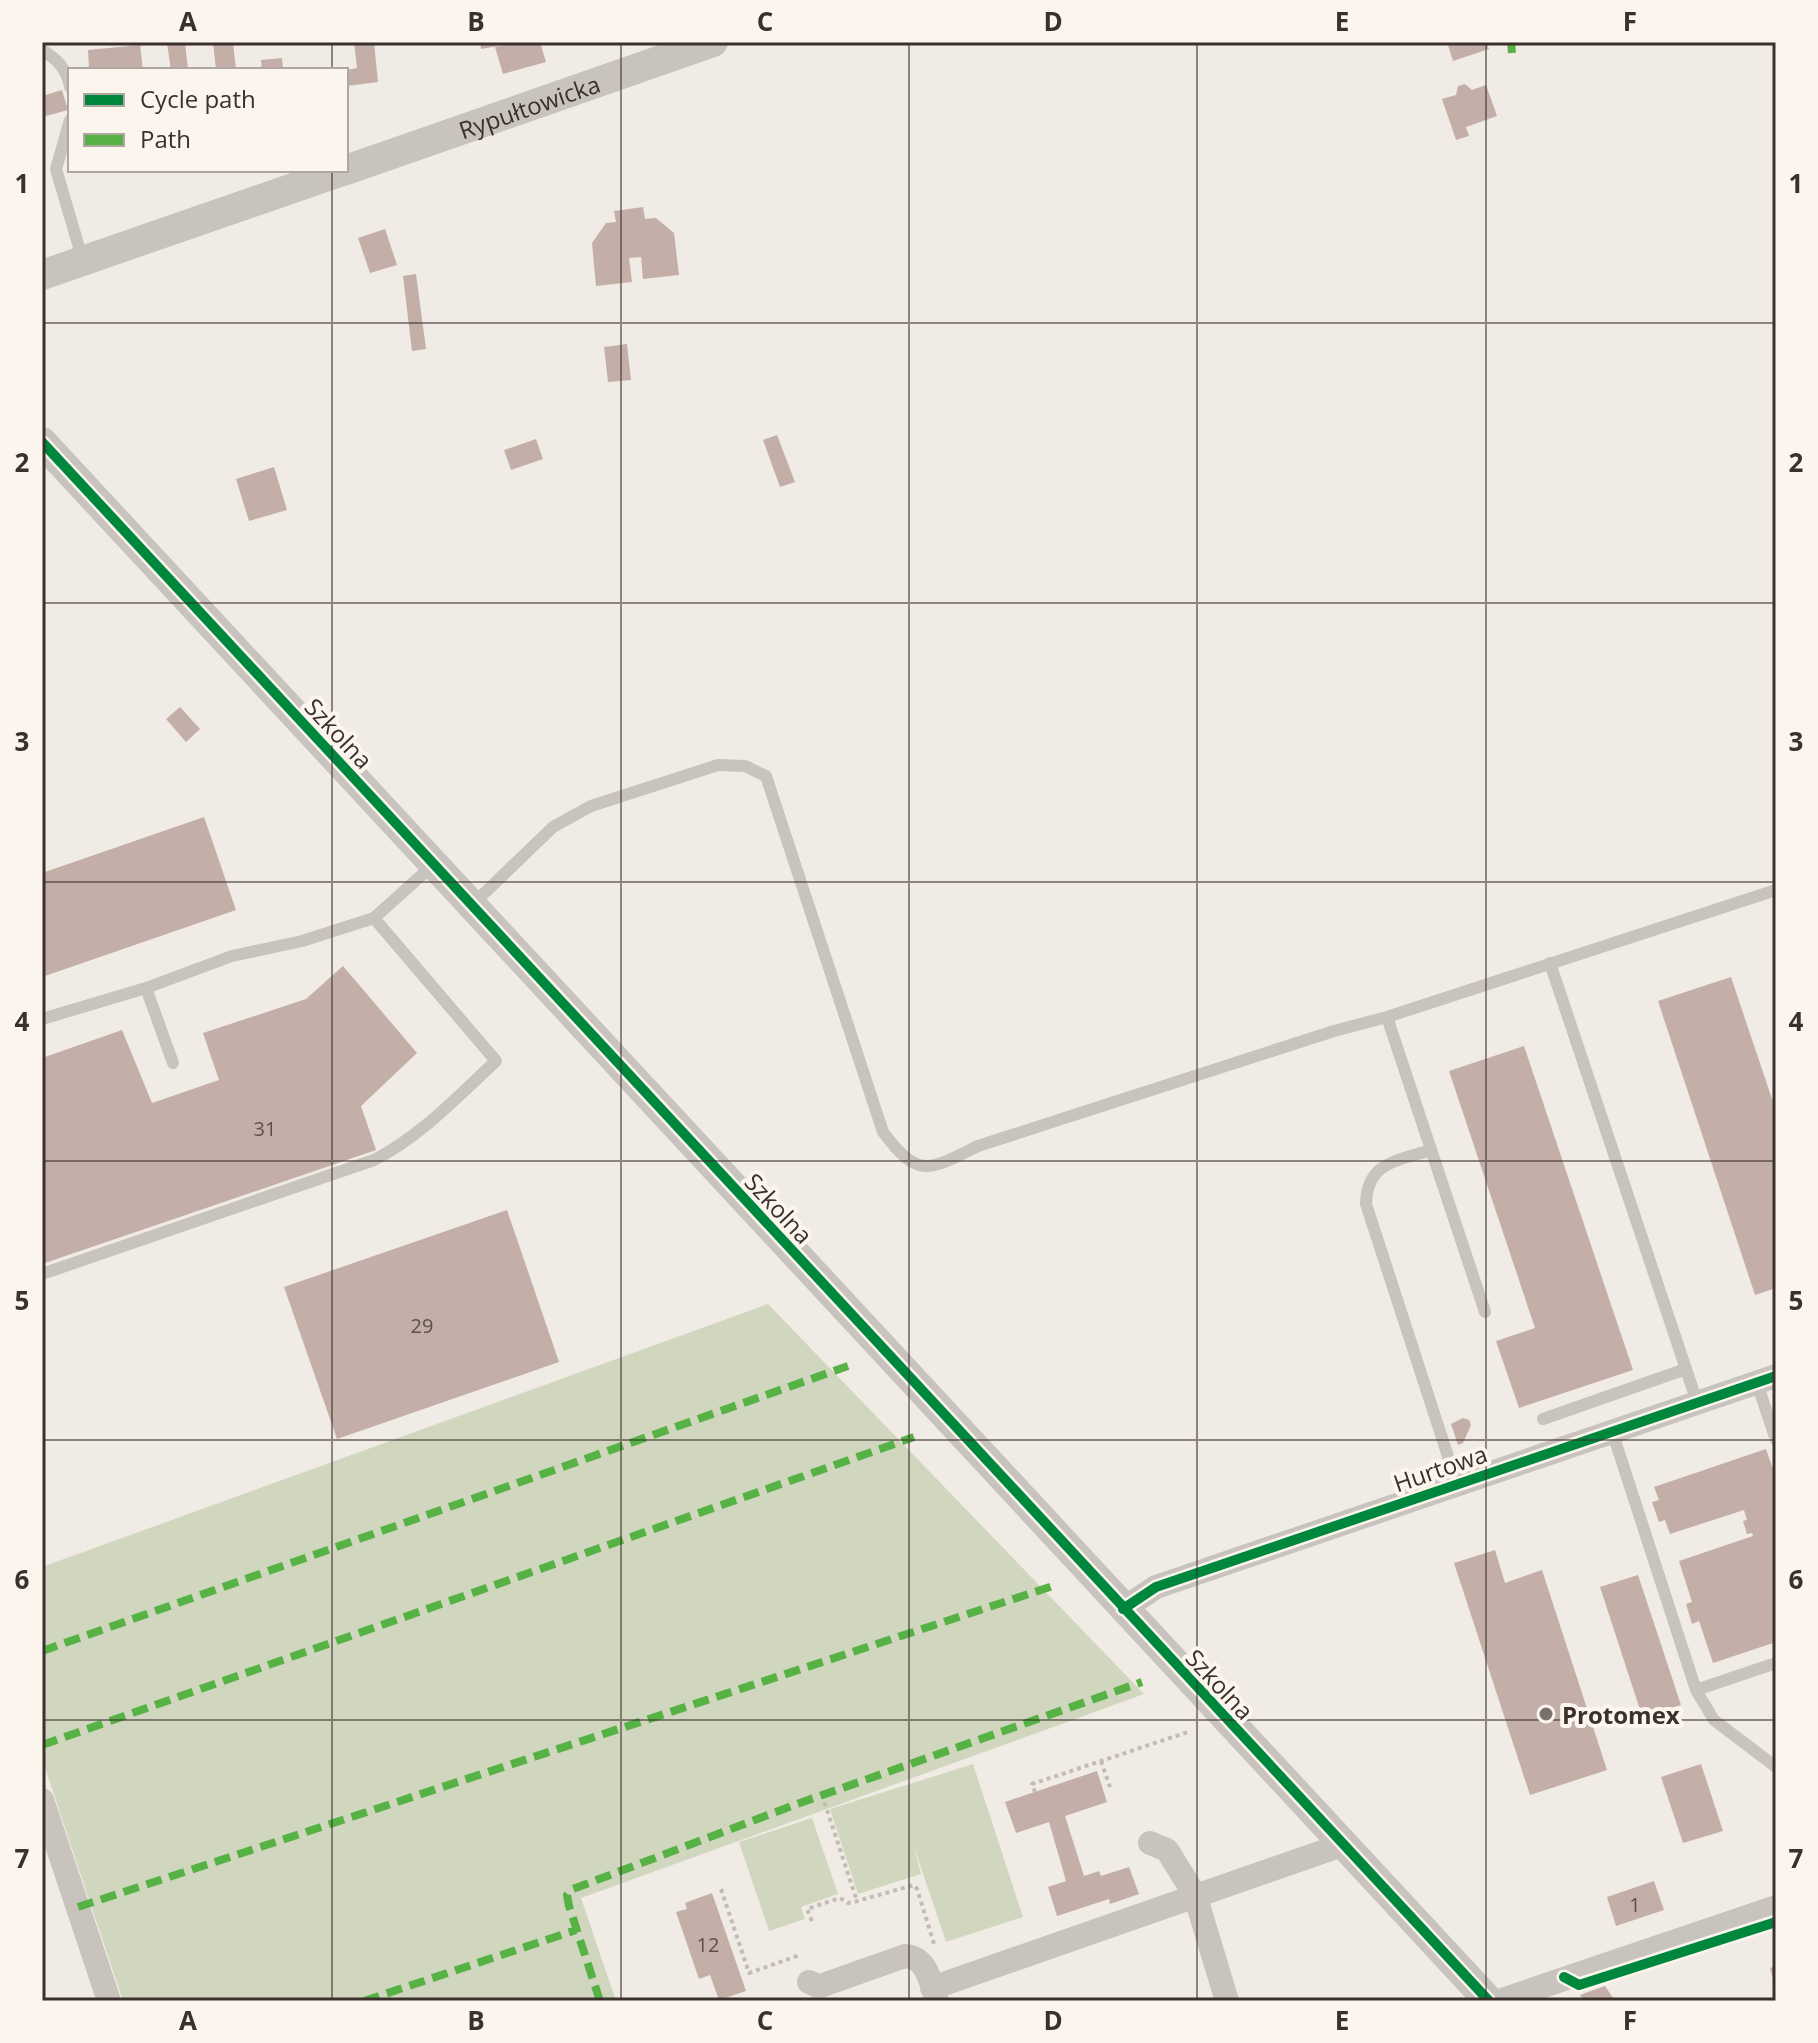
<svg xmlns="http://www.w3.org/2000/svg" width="1818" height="2043" font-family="'Open Sans',sans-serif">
<rect width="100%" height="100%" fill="#f0ebe5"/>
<path fill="#d1d6bf" d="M 768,1304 L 1144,1694 L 581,1898 L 616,2001 L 123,2001 L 42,1759 L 42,1567 Z
M 973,1764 L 1023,1917 L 946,1942 L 913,1844 L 921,1874 L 858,1894 L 830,1809 Z
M 812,1818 L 838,1894 L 801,1907 L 805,1919 L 769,1931 L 739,1842 Z"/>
<path fill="#c3afa7" d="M 185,42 L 188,70 L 171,70 L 167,43 Z
M 213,42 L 233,42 L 236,70 L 216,70 Z
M 354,42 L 374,42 L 378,82 L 347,86 L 346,70 L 357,68 Z
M 480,42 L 497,42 L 498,46 L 481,49 Z
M 514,42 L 540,42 L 546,62 L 503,74 L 495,47 Z
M 1447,42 L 1486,42 L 1489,49 L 1453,61 Z
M 140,45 L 143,70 L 89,70 L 88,50 Z
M 282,58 L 283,70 L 262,70 L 261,60 Z
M 1465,84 L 1472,90 L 1486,85 L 1497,116 L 1466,127 L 1469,136 L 1456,140 L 1442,99 L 1456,95 L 1458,86 Z
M 62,90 L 68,110 L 42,117 L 42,96 Z
M 643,207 L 645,219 L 656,218 L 674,233 L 679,275 L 643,279 L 641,257 L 629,258 L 632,282 L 596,286 L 592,243 L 606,223 L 616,222 L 614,211 Z
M 385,229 L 397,265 L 370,273 L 358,238 Z
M 416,274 L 426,349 L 412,351 L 403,276 Z
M 627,344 L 631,380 L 608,382 L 604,347 Z
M 777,435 L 795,482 L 780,487 L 763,440 Z
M 536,439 L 543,459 L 511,470 L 504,450 Z
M 274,467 L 287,510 L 249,521 L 236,479 Z
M 180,707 L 200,729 L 186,742 L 166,719 Z
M 204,817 L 236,910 L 42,977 L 42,873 Z
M 343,966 L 417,1053 L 361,1106 L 376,1150 L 42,1264 L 42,1058 L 122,1030 L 152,1103 L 219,1080 L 203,1033 L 306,999 Z
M 1731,977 L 1776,1111 L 1776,1288 L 1755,1295 L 1658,1001 Z
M 1524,1046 L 1633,1370 L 1519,1408 L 1496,1341 L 1535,1328 L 1449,1071 Z
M 507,1210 L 559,1362 L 337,1439 L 284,1287 Z
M 1463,1418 L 1469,1420 L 1471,1425 L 1463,1443 L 1458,1445 L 1451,1424 Z
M 1766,1449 L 1776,1478 L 1776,1642 L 1713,1663 L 1699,1621 L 1692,1624 L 1686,1604 L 1692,1602 L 1679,1561 L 1753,1536 L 1752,1533 L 1747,1534 L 1743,1521 L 1747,1520 L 1744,1510 L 1670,1534 L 1665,1520 L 1659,1522 L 1652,1502 L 1659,1500 L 1654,1487 Z
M 1495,1550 L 1505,1583 L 1542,1570 L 1607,1770 L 1530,1795 L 1454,1563 Z
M 1638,1575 L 1681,1705 L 1653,1714 L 1655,1718 L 1644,1722 L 1600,1587 Z
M 1701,1764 L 1723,1831 L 1683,1843 L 1661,1777 Z
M 1097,1771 L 1107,1802 L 1065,1816 L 1084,1876 L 1099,1871 L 1101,1876 L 1129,1867 L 1139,1894 L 1110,1904 L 1109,1899 L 1057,1916 L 1048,1887 L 1066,1881 L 1049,1822 L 1016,1833 L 1005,1802 Z
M 1654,1881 L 1664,1910 L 1616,1926 L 1607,1897 Z
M 712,1893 L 746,1991 L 719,2000 L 710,1975 L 699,1979 L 676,1912 L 687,1909 L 685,1903 Z
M 1776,1966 L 1776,1986 L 1775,1986 L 1770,1968 Z
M 1605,1986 L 1615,2001 L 1584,2001 L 1580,1995 Z"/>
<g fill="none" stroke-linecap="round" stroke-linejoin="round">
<path stroke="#c2bbb6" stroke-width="4" stroke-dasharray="4 4" stroke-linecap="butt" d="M 1101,1761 L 1110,1787
M 1035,1792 L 1032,1784 L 1188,1732
M 822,1795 L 857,1901
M 721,1889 L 749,1973 L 800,1955
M 812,1921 L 807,1909 L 840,1898 L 848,1903 L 854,1902 L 914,1885 L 917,1889 L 935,1947"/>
<path stroke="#c9c3be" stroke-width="12" d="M 42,50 C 57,59 67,69 70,87
M 70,120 L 56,169 L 83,261
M 471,906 L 553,827 L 591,806 L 718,765 L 745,766 L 766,776 L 883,1132 C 919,1180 929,1170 978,1146 L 1334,1031 L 1387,1017 L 1776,890
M 1550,963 L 1686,1369
M 146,988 L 173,1063
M 1387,1017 L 1485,1312
M 42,1019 L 146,988 L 232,956 L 302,941 L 374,918 L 433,865
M 1431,1150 C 1397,1161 1367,1162 1366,1204 L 1457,1484
M 42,1274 L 374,1160 C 421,1136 457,1097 496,1061 L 374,918
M 1757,1383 L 1776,1440
M 1543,1419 L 1686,1369 L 1697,1402
M 1612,1431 L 1696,1690 L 1714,1720 L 1776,1767
M 1696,1690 L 1776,1663"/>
<path stroke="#c9c3be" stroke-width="24" d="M 1123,1609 L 1156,1587 L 1776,1376
M 42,1800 L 109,2001
M 1150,1843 L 1167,1850 L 1195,1895 L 1227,2001
M 809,1982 L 818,1986 L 823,1985 L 905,1956 C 927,1957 931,1983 937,2001
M 932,1988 L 1342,1845
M 1499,2001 L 1776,1907"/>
<g stroke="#c9c3be" stroke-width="30">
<path id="s1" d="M 346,170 L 713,42"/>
<path d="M 42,275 L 345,170"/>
<path d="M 42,442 L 1489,2001"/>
</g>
<path stroke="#57b246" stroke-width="8" stroke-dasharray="16 8" stroke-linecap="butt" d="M 1511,42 L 1512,53
M 42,1651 L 848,1366
M 42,1745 L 914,1437
M 78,1907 L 1053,1586
M 364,2001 L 576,1930
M 600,2001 L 569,1906 L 567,1895 L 573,1889 L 797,1804 L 1142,1682"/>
<defs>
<path id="cycleway" d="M 42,442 L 1489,2001
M 1123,1609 L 1156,1587 L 1776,1376
M 1564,1977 L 1579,1985 L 1776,1922"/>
</defs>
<use href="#cycleway" stroke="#fbf5ee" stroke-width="15"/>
<use href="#cycleway" stroke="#00873e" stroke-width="10"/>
</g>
<path fill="none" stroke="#3b302b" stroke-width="2" stroke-opacity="0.55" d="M 332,42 L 332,70M 621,42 L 621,2001M 909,42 L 909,2001M 1197,42 L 1197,2001M 1486,42 L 1486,2001M 332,170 L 332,2001M 42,323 L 1776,323M 42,603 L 1776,603M 42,882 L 1776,882M 42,1161 L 1776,1161M 42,1440 L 1776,1440M 42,1720 L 1776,1720"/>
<circle fill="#7a716c" stroke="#fbf5ee" stroke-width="3" cx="1546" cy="1714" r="8"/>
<g text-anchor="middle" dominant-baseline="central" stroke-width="8" stroke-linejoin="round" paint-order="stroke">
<g font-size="20" fill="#5d504a">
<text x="265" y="1128">31</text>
<text x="422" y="1325">29</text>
<text x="1635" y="1904">1</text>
<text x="708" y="1944">12</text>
</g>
<g font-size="24" fill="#3b302b" stroke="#fbf5ee">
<text stroke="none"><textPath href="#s1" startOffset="194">Rypułtowicka</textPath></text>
<text transform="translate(339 733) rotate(47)">Szkolna</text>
<text transform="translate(779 1208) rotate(47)">Szkolna</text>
<text transform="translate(1440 1468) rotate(-19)">Hurtowa</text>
<text transform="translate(1220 1684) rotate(47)">Szkolna</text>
</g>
<g font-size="24" font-weight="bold" fill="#3b302b" stroke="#fbf5ee" text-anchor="start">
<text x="1562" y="1714">Protomex</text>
</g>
</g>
<rect width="1818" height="2043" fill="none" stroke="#fbf5ee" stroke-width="88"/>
<rect x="68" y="68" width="280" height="104" fill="#fbf5ee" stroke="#aea6a0" stroke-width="2"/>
<rect x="84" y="94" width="40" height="12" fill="#00873e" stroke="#aea6a0" stroke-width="2"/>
<text x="140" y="108" font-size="24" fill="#3b302b">Cycle path</text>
<rect x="84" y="134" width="40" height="12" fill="#57b246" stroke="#aea6a0" stroke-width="2"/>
<text x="140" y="148" font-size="24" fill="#3b302b">Path</text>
<rect x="44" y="44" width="1730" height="1955" fill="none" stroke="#3b302b" stroke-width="3"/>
<g font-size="26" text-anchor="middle" font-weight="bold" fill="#3b302b">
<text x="188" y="31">A</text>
<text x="476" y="31">B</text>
<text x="765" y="31">C</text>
<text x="1053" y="31">D</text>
<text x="1342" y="31">E</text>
<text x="1630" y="31">F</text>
<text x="22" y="193">1</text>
<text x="1796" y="193">1</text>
<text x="22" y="472">2</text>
<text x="1796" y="472">2</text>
<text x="22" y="751">3</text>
<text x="1796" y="751">3</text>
<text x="22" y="1031">4</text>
<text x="1796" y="1031">4</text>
<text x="22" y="1310">5</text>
<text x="1796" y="1310">5</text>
<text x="22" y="1589">6</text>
<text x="1796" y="1589">6</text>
<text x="22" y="1868">7</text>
<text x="1796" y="1868">7</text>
<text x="188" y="2030">A</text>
<text x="476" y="2030">B</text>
<text x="765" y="2030">C</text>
<text x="1053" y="2030">D</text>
<text x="1342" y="2030">E</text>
<text x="1630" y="2030">F</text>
</g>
</svg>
